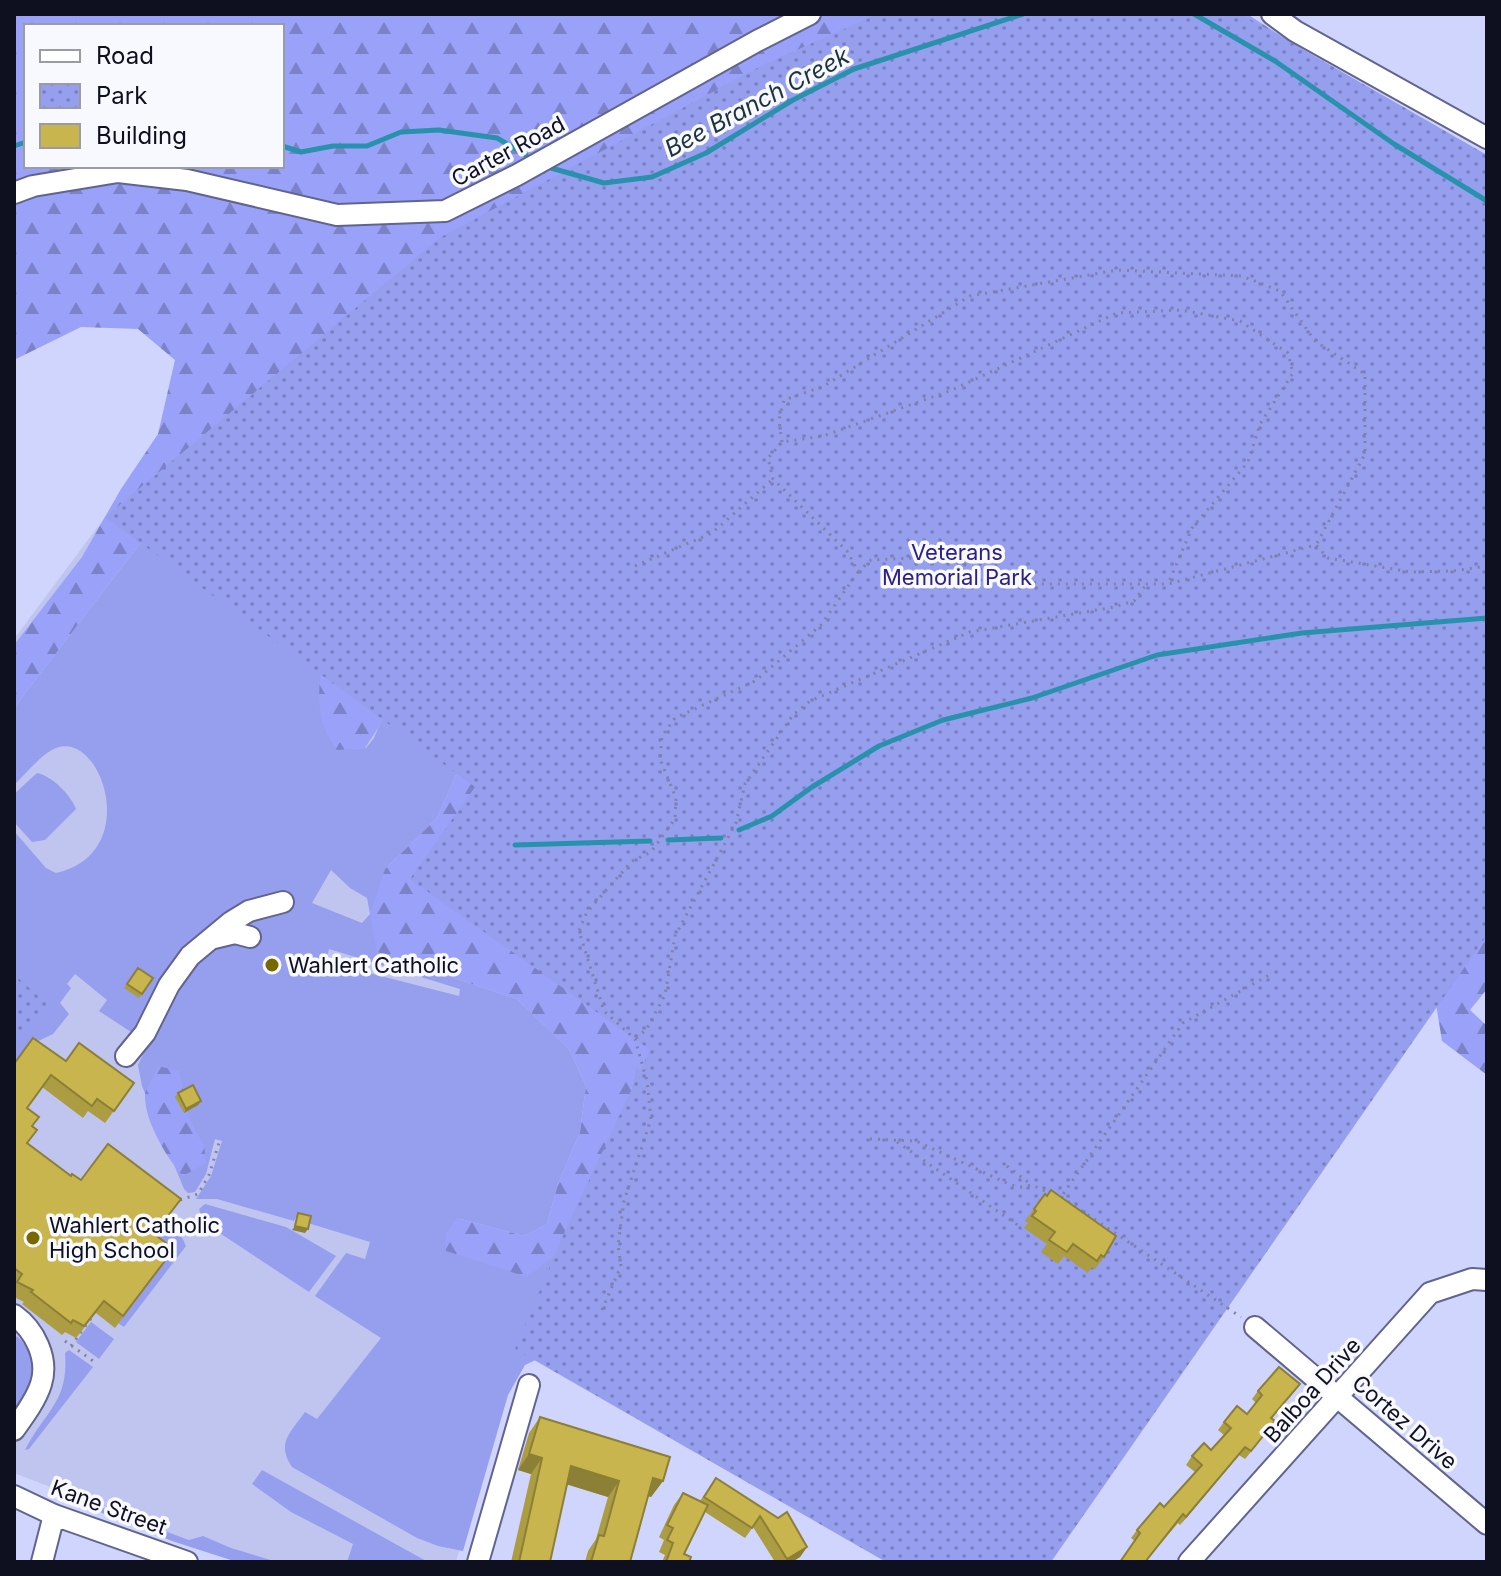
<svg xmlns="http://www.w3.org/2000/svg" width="1501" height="1576" font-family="Inter,sans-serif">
<defs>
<pattern id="forest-firs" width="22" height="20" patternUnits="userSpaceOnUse" patternTransform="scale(2)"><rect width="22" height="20" fill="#99a1f8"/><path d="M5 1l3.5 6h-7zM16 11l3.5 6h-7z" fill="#7b82c8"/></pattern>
<pattern id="park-dots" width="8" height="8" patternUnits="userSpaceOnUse" patternTransform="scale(2)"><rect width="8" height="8" fill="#969eee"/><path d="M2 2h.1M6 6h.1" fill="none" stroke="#797fc0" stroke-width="1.8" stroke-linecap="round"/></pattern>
</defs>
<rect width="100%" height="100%" fill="#d0d5fd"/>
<path fill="#c0c5f0" d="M 105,517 L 475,787 L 650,1050 L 508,1378 L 456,1562 L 246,1562 L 14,1473 L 14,639 Z"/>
<path fill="#969eee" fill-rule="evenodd" d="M 149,532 L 322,663 L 337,749 L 366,748 L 374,738 L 382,719 L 487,704 L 437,818 L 385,869 L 377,952 L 517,999 L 569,1049 L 586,1086 L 580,1132 L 558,1184 L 547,1224 L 524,1236 L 457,1218 L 527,1277 L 630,1097 L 636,1064 L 647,1081 L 546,1355 L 525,1365 L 508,1395 L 463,1551 L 438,1546 L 417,1538 L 292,1467 C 276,1443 290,1433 305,1412 L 317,1419 L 381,1338 L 315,1296 L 346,1253 L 365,1259 L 370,1242 L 308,1223 L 296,1217 L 294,1221 L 217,1199 L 196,1199 L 211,1176 L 222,1141 L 215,1139 L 206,1174 L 195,1192 L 188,1193 L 184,1189 L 142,1086 L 138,1065 L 164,1009 L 199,958 L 235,930 L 237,911 L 140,1029 L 131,1032 L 99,1011 L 107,1000 L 75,974 L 67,984 L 71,988 L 60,1003 L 69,1014 L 53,1034 L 34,1043 L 14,1065 L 14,831 L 46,868 L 56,873 C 143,854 102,730 56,748 C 41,754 26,774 14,785 L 14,708 ZM 331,870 L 350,888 L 367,898 L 370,914 L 362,923 L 312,903 ZM 329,949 L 460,989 L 459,996 L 326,962 Z
M 37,773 C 52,776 71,795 76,809 L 45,840 L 32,842 L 14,822 L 14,794 Z
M 205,1204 L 286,1227 L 336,1256 L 309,1292 L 203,1222 L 199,1209 Z
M 167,1223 L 179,1231 L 186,1246 L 124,1327 L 118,1323 L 165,1261 L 146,1247 Z
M 91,1322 L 114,1339 L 99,1359 L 76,1342 Z
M 17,1336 C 23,1342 29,1348 31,1357 C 35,1374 27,1399 14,1410 L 14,1340 Z
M 69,1350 L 93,1367 L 29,1449 L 25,1450 C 45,1411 69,1402 65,1353 Z
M 262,1470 L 428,1562 L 347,1562 L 353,1544 L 291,1512 L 252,1484 Z
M 90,1503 L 189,1540 L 203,1536 L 231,1548 L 277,1562 L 237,1562 L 172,1541 L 85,1506 Z"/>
<path fill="url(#forest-firs)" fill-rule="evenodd" d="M 14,14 L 1247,14 L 1374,95 L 1487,158 L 1487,989 L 1470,1010 L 1487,1026 L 1487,1075 L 1442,1041 L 1436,1004 L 647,1081 L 636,1065 L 630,1097 L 596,1214 L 554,1256 L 527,1277 L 446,1251 L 446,1233 L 457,1218 L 524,1236 L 547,1224 L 558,1184 L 580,1132 L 586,1086 L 569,1049 L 517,999 L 377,952 L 370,914 L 385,869 L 437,818 L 487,704 L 395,702 L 365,748 L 337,750 C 314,718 319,700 321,663 L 149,532 L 14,708 L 14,645 L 82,557 L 121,489 L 158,434 L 175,360 L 138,329 L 81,327 L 14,360 ZM 26,26 L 282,26 L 282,166 L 26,166 Z
M 158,1066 L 179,1071 L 190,1120 L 204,1145 L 206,1163 L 183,1176 C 167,1159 144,1120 145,1095 C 146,1087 155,1075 158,1066 Z"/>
<path fill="url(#park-dots)" d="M 878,14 L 1241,14 L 1487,155 L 1487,935 L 1051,1562 L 886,1562 L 515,1349 L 561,1240 L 650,1050 L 410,879 L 475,787 L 105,517 L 441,237 L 765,64 Z
M 17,977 L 47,1004 L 17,1040 L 14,1037 L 14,980 Z"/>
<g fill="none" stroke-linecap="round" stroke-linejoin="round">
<path stroke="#2892ad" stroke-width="5" d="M 1194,14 L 1275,61 L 1394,144 L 1487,201
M 14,146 L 26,142
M 282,146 L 301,152 L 333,146 L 367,146 L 401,132 L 439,130 L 497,138 L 526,155
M 551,168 L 604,183 L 652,177 L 706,153 L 793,100 L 854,69 L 1023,14
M 739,830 L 772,816 L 812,787 L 879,746 L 943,720 L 1032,698 L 1157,655 L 1302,633 L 1487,618
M 668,840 L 721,838
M 515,845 L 650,841"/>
<defs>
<path id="minor" d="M 1272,14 L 1295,31 L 1487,138
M 14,193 L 33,186 L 118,172 L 187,180 L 337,215 L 445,211 L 517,175 L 757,41 L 810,14
M 214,938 L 235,933 L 250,937
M 126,1056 L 145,1033 L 169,985 L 190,956 L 231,922 L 249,911 L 283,902
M 14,1315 C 35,1330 49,1359 41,1384 C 36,1400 24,1416 14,1430
M 1255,1327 L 1487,1524
M 14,1496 L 54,1515 L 187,1562
M 42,1562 L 54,1515
M 478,1562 L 529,1385
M 1189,1562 L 1430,1293 L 1472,1279 L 1487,1280"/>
</defs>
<use href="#minor" stroke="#60648f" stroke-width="24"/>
<path stroke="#7f83a1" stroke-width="3" stroke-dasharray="2 6" stroke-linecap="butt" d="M 782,442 L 779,420 L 784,400 L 824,386 L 970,296 L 1117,270 L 1242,276 L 1280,291 L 1315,341 L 1365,374 L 1365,454 L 1316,545
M 635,566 L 712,533 L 773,479
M 858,572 L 871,560 L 934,557 L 1040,584 L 1168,584 L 1316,545 L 1328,558 L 1411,572 L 1453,571 L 1487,566
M 636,1038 L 646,1030 L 665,995 L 675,936 L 736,823 L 745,784 L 793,715 L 810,701 L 970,632 L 1114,607 L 1134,601 L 1146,585
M 870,1139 L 916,1141 L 1011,1185 L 1021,1187 L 1032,1185 L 1050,1193
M 897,1142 L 1022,1228
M 1007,1166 L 1032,1185
M 1057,1196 L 1061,1197 L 1183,1023 L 1271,974
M 1061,1197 L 1241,1317
M 180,1200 L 198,1194 L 209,1175 L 219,1143
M 602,1310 L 621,1266 L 618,1245 L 624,1201 L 651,1119 L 647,1081 L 635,1039 L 604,1011 L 579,931 L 587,912 L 632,861 L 651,852 L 675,819 L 676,798 L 660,759 L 662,736 L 675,718 L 755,681 L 821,625 L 858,572 L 848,552 L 773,479 L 768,458 L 782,442 L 823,436 L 952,390 L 1117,313 L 1181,310 L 1240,321 L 1288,353 L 1293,373 L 1260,424 L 1248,462 L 1192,528 L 1168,584
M 65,1341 L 96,1363
M 71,1346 L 92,1317"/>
<use href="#minor" stroke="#fff" stroke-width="20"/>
</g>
<path fill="#ac9c42" d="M 138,968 L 153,978 L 139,998 L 124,988 Z
M 66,1061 L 134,1083 L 105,1123 L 88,1111 L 83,1118 L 42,1087 L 27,1108 L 32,1127 L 28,1144 L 71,1176 L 155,1235 L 165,1261 L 115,1328 L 96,1313 L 76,1338 L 65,1332 L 62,1335 L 22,1304 L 24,1302 L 14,1297 L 14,1064 Z
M 178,1093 L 201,1101 L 198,1105 L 184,1113 L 175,1097 Z
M 1045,1194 L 1104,1257 L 1095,1269 L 1092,1267 L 1088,1273 L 1064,1256 L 1058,1264 L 1041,1252 L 1047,1244 L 1024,1228 L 1028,1223 L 1025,1221 Z
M 1300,1384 L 1272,1418 L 1270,1429 L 1245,1459 L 1239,1455 L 1180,1525 L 1178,1523 L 1145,1562 L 1135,1541 L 1131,1538 L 1137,1530 L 1164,1507 L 1195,1472 L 1186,1465 L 1192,1456 L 1211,1450 L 1224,1435 L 1218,1430 L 1224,1422 L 1247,1414 L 1256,1403 L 1252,1399 L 1258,1391 Z
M 540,1417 L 663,1481 L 651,1497 L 648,1496 L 630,1562 L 585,1562 L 588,1551 L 596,1539 L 608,1497 L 567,1484 L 550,1562 L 511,1562 L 531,1474 L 518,1470 L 529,1433 Z
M 716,1478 L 807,1547 L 800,1557 L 792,1562 L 775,1562 L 753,1527 L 745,1538 L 705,1512 L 684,1554 L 689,1562 L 662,1562 L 665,1555 L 659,1552 L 664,1540 L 659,1537 L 674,1505 L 683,1493 L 700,1501 Z"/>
<path fill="#8c7f36" d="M 201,1101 L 198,1105 L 184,1113 L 186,1109 Z
M 295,1226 L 308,1229 L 305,1233 L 292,1230 Z
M 1245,1447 L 1239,1455 L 1180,1525 L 1186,1517 Z
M 529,1454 L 542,1458 L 531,1474 L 518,1470 Z
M 571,1466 L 619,1481 L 608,1497 L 559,1482 Z
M 653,1478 L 663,1481 L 651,1497 L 642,1494 Z
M 807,1547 L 800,1557 L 792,1562 L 784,1562 L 787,1559 Z"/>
<path fill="#c8b54d" stroke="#8c7f36" stroke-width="2" d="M 138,968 L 153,978 L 142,994 L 127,984 Z
M 33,1038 L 66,1061 L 79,1043 L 134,1083 L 114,1111 L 97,1099 L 92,1106 L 51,1075 L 27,1108 L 39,1117 L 32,1126 L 37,1130 L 27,1143 L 71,1176 L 72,1174 L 81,1180 L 108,1144 L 181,1199 L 154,1234 L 174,1249 L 123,1316 L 104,1301 L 84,1326 L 73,1320 L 71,1323 L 31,1292 L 33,1290 L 17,1282 L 22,1274 L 14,1268 L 14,1064 Z
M 193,1085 L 201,1101 L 186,1109 L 178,1093 Z
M 1051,1190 L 1116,1236 L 1104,1257 L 1101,1255 L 1097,1261 L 1073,1244 L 1067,1252 L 1049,1240 L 1055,1232 L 1032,1216 L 1036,1211 L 1034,1209 L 1045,1194 L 1047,1196 Z
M 298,1213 L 311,1216 L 308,1229 L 295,1226 Z
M 1279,1367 L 1300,1384 L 1271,1418 L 1275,1421 L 1251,1451 L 1245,1447 L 1186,1517 L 1183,1514 L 1145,1562 L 1120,1562 L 1140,1533 L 1137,1530 L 1160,1503 L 1164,1507 L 1202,1465 L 1192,1456 L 1204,1443 L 1211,1450 L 1231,1428 L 1224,1422 L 1237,1406 L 1247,1414 L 1262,1395 L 1258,1391 Z
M 540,1417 L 670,1457 L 663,1481 L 653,1478 L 630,1562 L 591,1562 L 599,1535 L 604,1536 L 619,1481 L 571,1466 L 550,1562 L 519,1562 L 542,1458 L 529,1454 Z
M 716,1478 L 778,1518 L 787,1512 L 807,1547 L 787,1559 L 760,1516 L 752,1528 L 704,1497 Z
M 683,1493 L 708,1505 L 684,1554 L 691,1557 L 689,1562 L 666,1562 L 673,1543 L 667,1540 L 673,1528 L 667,1525 Z"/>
<g fill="#786800" stroke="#f8f9fe" stroke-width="3">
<circle cx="272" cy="965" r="8"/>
<circle cx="33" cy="1238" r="8"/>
</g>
<g text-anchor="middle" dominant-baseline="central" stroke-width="7" stroke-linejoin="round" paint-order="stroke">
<g font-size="22" fill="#0e1020" stroke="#f8f9fe">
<text transform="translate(508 151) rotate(-28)">Carter Road</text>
<text transform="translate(1312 1390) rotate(-48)">Balboa Drive</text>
<text transform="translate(1405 1422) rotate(41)">Cortez Drive</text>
<text transform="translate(109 1507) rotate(20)">Kane Street</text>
</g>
<g font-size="22" fill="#2c2183" stroke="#f8f9fe">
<text x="957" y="552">Veterans<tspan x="957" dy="25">Memorial Park</tspan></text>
</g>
<g font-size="22" fill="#0e1020" stroke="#f8f9fe" text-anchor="start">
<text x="288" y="965">Wahlert Catholic</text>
<text x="49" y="1225">Wahlert Catholic<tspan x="49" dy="25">High School</tspan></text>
</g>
<g font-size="24" font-style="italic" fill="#1c333a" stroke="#f8f9fe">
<text transform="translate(757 102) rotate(-28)">Bee Branch Creek</text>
</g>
</g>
<rect width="1501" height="1576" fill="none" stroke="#0e1020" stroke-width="32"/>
<rect x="24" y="24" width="260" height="144" fill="#f8f9fe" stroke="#9a9ca5" stroke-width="2"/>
<rect x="40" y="50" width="40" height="12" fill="#ffffff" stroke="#9a9ca5" stroke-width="2"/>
<text x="96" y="64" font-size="24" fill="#0e1020">Road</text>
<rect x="40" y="84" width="40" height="24" fill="url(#park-dots)" stroke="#9a9ca5" stroke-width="2"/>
<text x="96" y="104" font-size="24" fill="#0e1020">Park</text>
<rect x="40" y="124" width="40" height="24" fill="#c8b54d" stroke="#9a9ca5" stroke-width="2"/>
<text x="96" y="144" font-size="24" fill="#0e1020">Building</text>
</svg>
